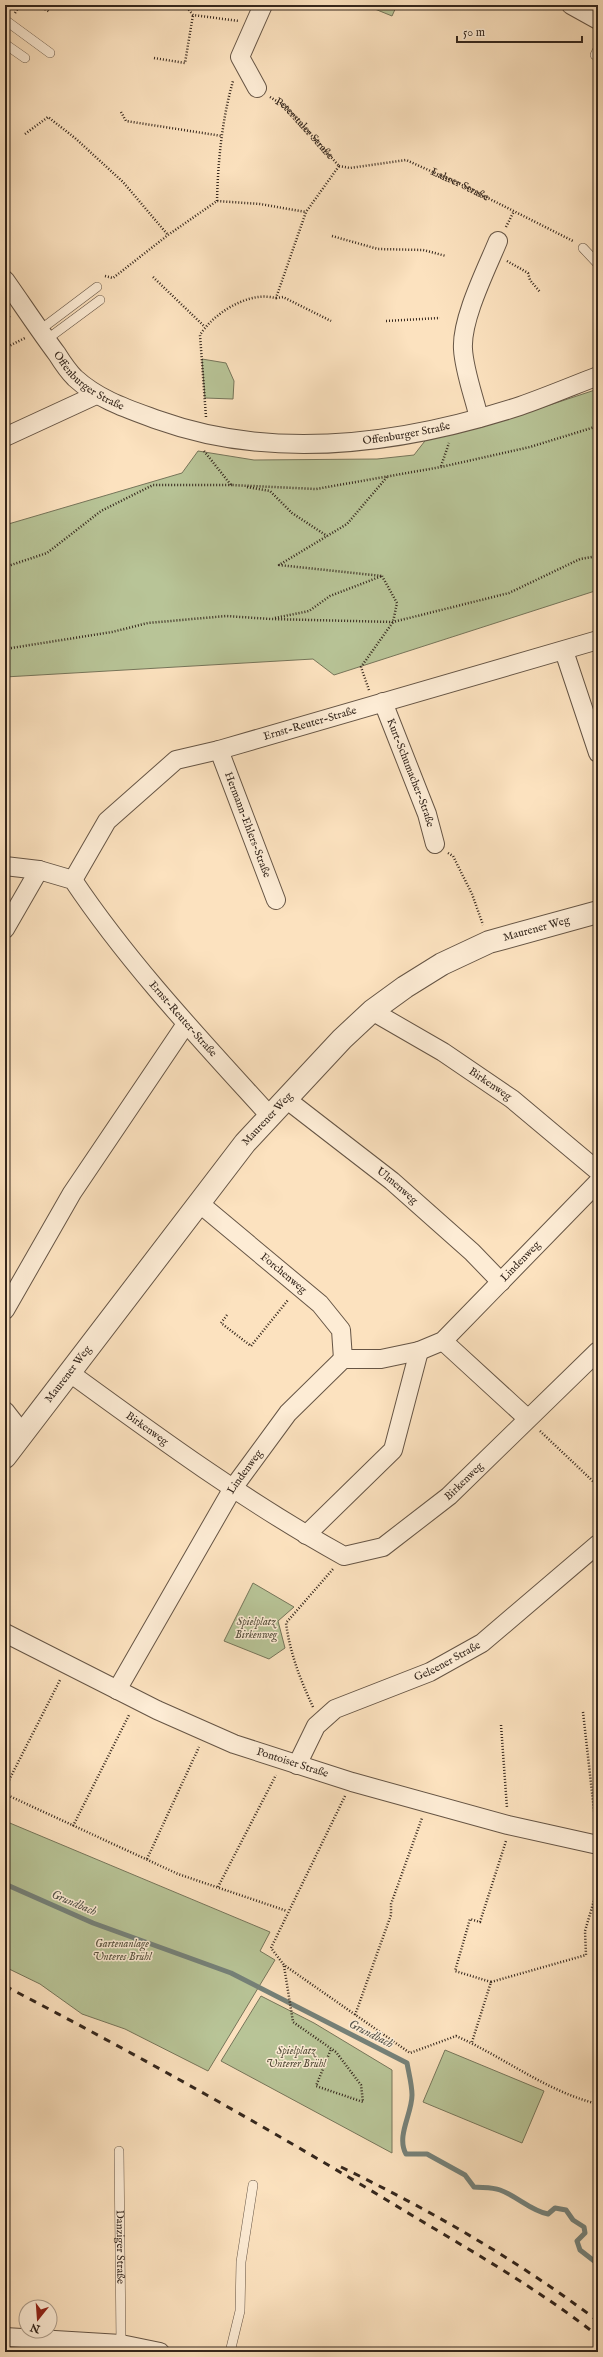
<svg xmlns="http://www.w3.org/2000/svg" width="603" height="2357" font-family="'IM FELL English',serif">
<rect width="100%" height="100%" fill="#fce2bf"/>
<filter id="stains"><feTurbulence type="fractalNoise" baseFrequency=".005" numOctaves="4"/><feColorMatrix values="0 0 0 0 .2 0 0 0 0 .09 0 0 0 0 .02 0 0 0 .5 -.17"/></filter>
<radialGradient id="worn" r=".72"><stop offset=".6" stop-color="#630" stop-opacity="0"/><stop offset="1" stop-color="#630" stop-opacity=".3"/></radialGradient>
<path fill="#b8c497" stroke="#76755a" d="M 365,5 L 397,5 L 392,16 Z
M 202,359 L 226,363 L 234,381 L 233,399 L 205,398 Z
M 598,389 L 598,590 L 334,675 L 313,659 L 5,677 L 5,525 L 182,473 L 198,451 L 254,460 L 377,459 L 414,455 L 428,437 L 492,424 Z
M 253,1583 L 294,1607 L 278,1621 L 285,1648 L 269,1659 L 224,1641 Z
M 5,1821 L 270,1932 L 260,1951 L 275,1960 L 208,2071 L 125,2029 L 82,2014 L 40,1984 L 5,1967 Z
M 261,1996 L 314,2023 L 392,2070 L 392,2153 L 221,2061 Z
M 445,2050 L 544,2091 L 522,2143 L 423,2102 Z"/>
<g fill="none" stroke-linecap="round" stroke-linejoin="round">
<path stroke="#758179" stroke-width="5" d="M 5,1884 L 93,1923 L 231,1973 L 407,2063 C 409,2074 412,2085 412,2095 C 412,2114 396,2136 406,2154 L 427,2154 L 465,2175 L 474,2187 C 482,2188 492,2187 500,2190 C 517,2196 531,2211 548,2214 L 555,2208 L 566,2210 L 573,2220 L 584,2227 L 585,2233 L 577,2241 L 580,2250 L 598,2264"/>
<defs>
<g id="service">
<path d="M 5,20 L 50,53"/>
<path d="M 5,44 L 25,58"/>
<path d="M 595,55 L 598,49"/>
<path d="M 583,248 L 598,264"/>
<path d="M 40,330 L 97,287"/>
<path d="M 46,340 L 100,300"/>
<path id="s3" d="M 119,2151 L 121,2344"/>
<path d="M 230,2352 L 240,2311 L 241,2262 L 253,2185"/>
</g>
<g id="minor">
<path d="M 571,5 L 598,20"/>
<path d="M 257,88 L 240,57 L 263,5"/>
<path id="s4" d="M 5,280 C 22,304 39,330 57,354 C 62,362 68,371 75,378 C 99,400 128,409 158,420 C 275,462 403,444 520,406 C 546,397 572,386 598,376"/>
<path d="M 479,418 C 474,397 464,370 463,349 C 461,319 487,268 498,241"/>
<path d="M 5,437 L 96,395"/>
<path d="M 564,651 L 598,753"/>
<path id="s5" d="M 383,702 L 427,814 L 435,844"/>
<path id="s6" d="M 219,750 L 276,900"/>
<path id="s7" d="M 5,866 L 39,870 L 73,880 C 130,965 201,1040 270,1116"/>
<path id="s8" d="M 73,880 L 107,821 L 176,760 L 219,750 L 598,640"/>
<path d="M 5,929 L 39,870"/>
<path id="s9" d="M 372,1011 L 443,1052 L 512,1099 L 598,1171"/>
<path id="s10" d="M 286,1099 L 392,1181 L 472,1252 L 501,1282"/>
<path id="s11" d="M 199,1203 L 320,1304 L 341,1330 L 343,1359"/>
<path d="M 5,1310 L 72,1193 L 186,1024"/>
<path d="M 443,1341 L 527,1418"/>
<path id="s12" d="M 70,1373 C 159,1438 248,1503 344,1556 L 383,1547 L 449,1496 L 598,1351"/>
<path d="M 5,1411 L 23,1434"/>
<path d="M 306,1535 L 393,1450 L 419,1351"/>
<path id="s13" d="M 5,1633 L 157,1710 L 234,1744 L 352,1782 L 508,1825 L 598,1845"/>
<path id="s14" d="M 117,1690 L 233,1488 L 288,1413 L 343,1359 L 381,1359 L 419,1351 L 443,1341 L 598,1182"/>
<path id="s15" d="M 297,1765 L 316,1726 L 335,1709 L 430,1672 L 482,1643 L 598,1544"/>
<path d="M 5,2337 L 121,2344 L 160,2352"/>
</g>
<g id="tertiary">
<path id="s16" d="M 5,1457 L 245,1143 L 342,1039 L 372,1011 L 405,987 L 442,964 L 489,942 L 598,912"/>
</g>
</defs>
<use href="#service" stroke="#665545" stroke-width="10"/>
<use href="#minor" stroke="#665545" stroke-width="20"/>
<use href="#tertiary" stroke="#665545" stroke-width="24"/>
<g stroke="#34261c" stroke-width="2.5" stroke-dasharray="1 2" stroke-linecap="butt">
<path d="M 37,5 L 50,12"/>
<path d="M 185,5 L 193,15 L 239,21"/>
<path d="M 15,13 L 20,5"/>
<path d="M 154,58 L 185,63 L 193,15"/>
<path id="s1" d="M 270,97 L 285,106 L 339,166"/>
<path d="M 121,112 L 126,121 L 222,136"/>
<path d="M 25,134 L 48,117 L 75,138 L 123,182 L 168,235"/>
<path id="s2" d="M 339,166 L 350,168 L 406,160 L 462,185 L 573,241"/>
<path d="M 217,201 C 218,160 222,120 233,81"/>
<path d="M 506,227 L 514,211"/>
<path d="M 332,236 L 378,249 L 423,250 L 446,256"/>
<path d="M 507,261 L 528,273 L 530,280 L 540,292"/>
<path d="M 105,276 L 113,278 L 168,235 L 217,201 L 260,204 L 306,212"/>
<path d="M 153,277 L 205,327"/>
<path d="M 276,298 L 283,297 L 331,321"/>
<path d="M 5,320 L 10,316"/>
<path d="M 386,321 L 440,318"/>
<path d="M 5,348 L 25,338"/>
<path d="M 206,417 L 200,335 C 211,317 236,300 258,297 C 264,296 271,297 276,298 L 306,212 L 339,166"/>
<path d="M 204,451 L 231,485 L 316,489 L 441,467 L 530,447 L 598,426"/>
<path d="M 441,466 L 449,443"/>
<path d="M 247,487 L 270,491 L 292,513 L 327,536"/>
<path d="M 5,567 L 47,553 L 101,511 L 153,485 L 232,485"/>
<path d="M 275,618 L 309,611 L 330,596 L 382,576 L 279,565 L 347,524 L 387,477"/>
<path d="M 5,649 L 112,632 L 148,623 L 226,616 L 271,619 L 393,622 L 509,593 L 580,559 L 598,556"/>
<path d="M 369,690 L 361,667 L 393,622 L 397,603 L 382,576"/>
<path d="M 448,853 L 453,856 L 472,894 L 483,925"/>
<path d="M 227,1315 L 221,1323 L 251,1346 L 288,1300"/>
<path d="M 540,1431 L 598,1486"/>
<path d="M 313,1707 C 300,1679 290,1653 286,1623 L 333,1569"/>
<path d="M 583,1712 L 596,1828"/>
<path d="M 501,1725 L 507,1808"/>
<path d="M 5,1788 L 60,1680"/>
<path d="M 5,1794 L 178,1874 L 287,1911"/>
<path d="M 345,1796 L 271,1948 L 284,1965 L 410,2053 L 456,2036 C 504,2057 547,2092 598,2104"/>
<path d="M 73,1826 L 129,1715"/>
<path d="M 147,1859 L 199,1747"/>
<path d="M 218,1887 L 276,1775"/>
<path d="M 284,1966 L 293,2022 L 336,2052 L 361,2085 L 363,2102 L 316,2086 L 331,2049"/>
<path d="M 491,1982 L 586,1955 L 585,1931 L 598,1887"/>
<path d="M 355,2015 L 391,1915 L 391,1904 L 422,1818"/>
<path d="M 472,2042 L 491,1982 L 455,1971 L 470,1919 L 480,1922 L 506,1841"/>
</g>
<use href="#service" stroke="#fdecd5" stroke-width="9"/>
<use href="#minor" stroke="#fdecd5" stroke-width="18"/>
<use href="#tertiary" stroke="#fdecd5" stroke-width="22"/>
<path stroke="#34261c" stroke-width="3" stroke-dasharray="7 7" stroke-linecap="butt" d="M 5,1986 C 134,2053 261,2124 385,2199 C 457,2243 532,2284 598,2336
M 341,2167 C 432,2211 517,2260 598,2321"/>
</g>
<g text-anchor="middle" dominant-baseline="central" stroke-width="3" stroke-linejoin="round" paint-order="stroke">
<g font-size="11" fill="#34261c" stroke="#fdecd5">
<text stroke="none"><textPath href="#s1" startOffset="47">Peterstaler Straße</textPath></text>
<text stroke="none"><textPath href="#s2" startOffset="127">Lahrer Straße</textPath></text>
<text stroke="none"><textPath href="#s4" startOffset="133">Offenburger Straße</textPath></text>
<text stroke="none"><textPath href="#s4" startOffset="466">Offenburger Straße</textPath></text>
<text stroke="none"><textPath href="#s8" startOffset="299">Ernst-Reuter-Straße</textPath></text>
<text stroke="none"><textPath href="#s5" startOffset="76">Kurt-Schumacher-Straße</textPath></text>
<text stroke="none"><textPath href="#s6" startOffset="80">Hermann-Ehlers-Straße</textPath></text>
<text stroke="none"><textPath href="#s16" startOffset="764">Maurener Weg</textPath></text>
<text stroke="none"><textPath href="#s7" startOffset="247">Ernst-Reuter-Straße</textPath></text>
<text stroke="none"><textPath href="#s9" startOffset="139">Birkenweg</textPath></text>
<text stroke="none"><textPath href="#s16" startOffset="428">Maurener Weg</textPath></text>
<text stroke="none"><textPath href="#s10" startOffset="141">Ulmenweg</textPath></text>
<text stroke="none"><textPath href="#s14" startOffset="617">Lindenweg</textPath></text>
<text stroke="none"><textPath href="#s11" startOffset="110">Forchenweg</textPath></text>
<text stroke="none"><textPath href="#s16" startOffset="104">Maurener Weg</textPath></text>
<text stroke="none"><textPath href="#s12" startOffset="95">Birkenweg</textPath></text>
<text stroke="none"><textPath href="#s14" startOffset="253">Lindenweg</textPath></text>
<text stroke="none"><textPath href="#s12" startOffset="474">Birkenweg</textPath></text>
<text stroke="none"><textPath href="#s15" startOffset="191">Geleener Straße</textPath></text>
<text stroke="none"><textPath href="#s13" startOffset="316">Pontoiser Straße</textPath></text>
<text stroke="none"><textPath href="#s3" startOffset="96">Danziger Straße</textPath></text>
</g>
<g font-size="11" font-style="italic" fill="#554e3b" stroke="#fdecd5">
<text x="256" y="1622">Spielplatz<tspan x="256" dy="13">Birkenweg</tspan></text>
<text x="122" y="1944">Gartenanlage<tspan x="122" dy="13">Unteres Brühl</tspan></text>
<text x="296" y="2051">Spielplatz<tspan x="296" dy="13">Unterer Brühl</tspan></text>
</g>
<g font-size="12" font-style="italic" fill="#54534a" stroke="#fdecd5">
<text transform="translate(74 1903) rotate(23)">Grundbach</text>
<text transform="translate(371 2034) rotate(27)">Grundbach</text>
</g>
</g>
<rect width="603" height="2357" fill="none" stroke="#fce2bf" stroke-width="20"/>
<rect x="6" y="6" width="591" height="2345" fill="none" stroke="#34261c" stroke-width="2"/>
<rect x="10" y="10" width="583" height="2337" fill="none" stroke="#34261c"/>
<g transform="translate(38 2319) rotate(197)"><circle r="19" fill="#fdecd5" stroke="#ad9d8b"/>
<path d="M0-3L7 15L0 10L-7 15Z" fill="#8f2418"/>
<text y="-6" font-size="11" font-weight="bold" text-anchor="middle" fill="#34261c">N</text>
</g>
<path d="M457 36v6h125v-6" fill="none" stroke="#34261c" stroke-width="2"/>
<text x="463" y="36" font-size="12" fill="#34261c" stroke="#fdecd5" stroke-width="3" paint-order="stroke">50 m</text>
<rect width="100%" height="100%" filter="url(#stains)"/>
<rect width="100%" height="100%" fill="url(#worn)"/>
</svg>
